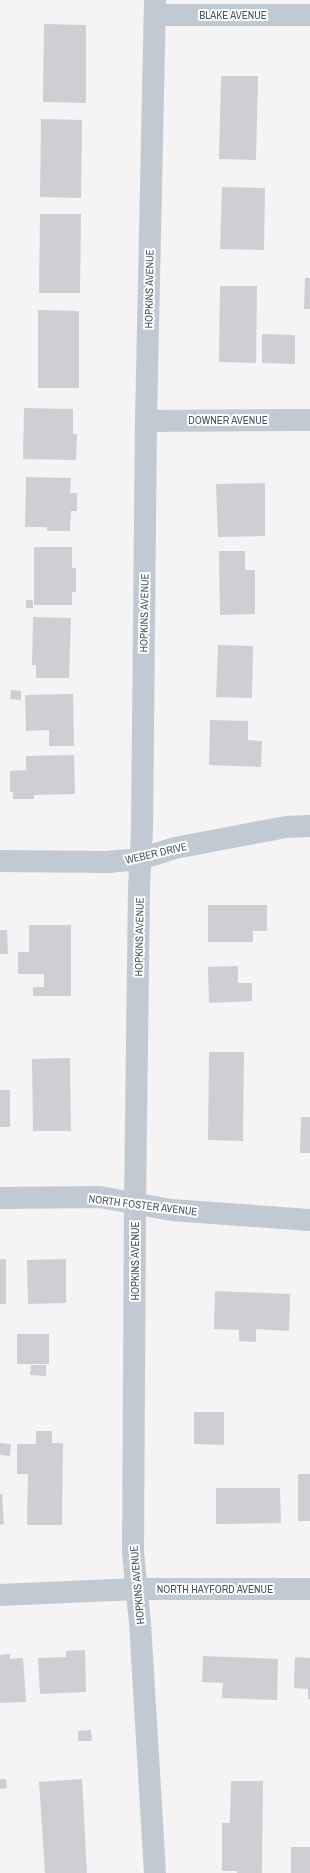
<svg xmlns="http://www.w3.org/2000/svg" width="310" height="1873" font-family="'Archivo Narrow',sans-serif">
<rect width="100%" height="100%" fill="#f5f3f3"/>
<path fill="#cdcfd5" d="M 44,24 L 86,25 L 86,103 L 43,102 Z
M 221,76 L 258,76 L 256,160 L 219,159 Z
M 41,119 L 82,120 L 81,198 L 40,197 Z
M 222,187 L 265,188 L 264,250 L 220,249 Z
M 40,214 L 81,214 L 80,293 L 39,293 Z
M 305,278 L 310,278 L 310,309 L 304,309 Z
M 220,286 L 257,286 L 256,363 L 219,362 Z
M 38,310 L 79,311 L 79,388 L 38,388 Z
M 262,334 L 295,335 L 295,364 L 262,363 Z
M 24,408 L 73,409 L 73,434 L 77,434 L 76,460 L 23,459 Z
M 26,477 L 71,478 L 70,493 L 77,493 L 77,511 L 71,511 L 70,531 L 47,531 L 47,527 L 25,527 Z
M 265,483 L 265,536 L 218,537 L 216,484 Z
M 34,547 L 72,547 L 72,568 L 76,568 L 76,592 L 72,592 L 72,605 L 34,605 Z
M 219,551 L 245,551 L 245,570 L 255,570 L 255,614 L 220,615 Z
M 26,600 L 33,600 L 33,608 L 26,608 Z
M 33,617 L 71,618 L 69,678 L 36,678 L 36,665 L 32,665 Z
M 218,645 L 253,646 L 252,698 L 216,697 Z
M 11,690 L 21,691 L 21,700 L 10,699 Z
M 73,694 L 74,746 L 49,746 L 49,730 L 26,731 L 25,695 Z
M 210,720 L 248,721 L 248,740 L 262,741 L 261,767 L 209,765 Z
M 74,755 L 75,794 L 34,795 L 34,799 L 13,799 L 13,792 L 10,792 L 10,771 L 26,770 L 26,756 Z
M 208,905 L 267,905 L 267,931 L 253,931 L 253,942 L 208,942 Z
M 29,925 L 71,925 L 71,996 L 33,996 L 33,987 L 44,987 L 44,974 L 18,974 L 18,952 L 29,952 Z
M 0,930 L 7,930 L 8,954 L 0,954 Z
M 238,966 L 238,983 L 252,983 L 252,1001 L 209,1003 L 208,967 Z
M 209,1052 L 244,1052 L 243,1141 L 208,1140 Z
M 70,1058 L 71,1131 L 33,1131 L 32,1059 Z
M 0,1090 L 10,1090 L 10,1127 L 0,1127 Z
M 301,1117 L 310,1117 L 310,1153 L 300,1153 Z
M 0,1259 L 6,1259 L 6,1304 L 0,1304 Z
M 66,1259 L 66,1303 L 28,1304 L 27,1260 Z
M 215,1291 L 290,1294 L 289,1331 L 256,1329 L 256,1342 L 239,1341 L 239,1330 L 214,1329 Z
M 17,1334 L 49,1334 L 49,1364 L 17,1364 Z
M 31,1365 L 46,1365 L 46,1376 L 30,1375 Z
M 194,1412 L 224,1412 L 224,1445 L 194,1444 Z
M 36,1431 L 52,1431 L 52,1443 L 63,1443 L 62,1525 L 27,1525 L 28,1474 L 17,1474 L 17,1444 L 36,1444 Z
M 0,1443 L 11,1444 L 10,1456 L 0,1455 Z
M 298,1474 L 310,1474 L 310,1521 L 298,1521 Z
M 216,1488 L 280,1488 L 281,1523 L 216,1524 Z
M 0,1494 L 2,1494 L 4,1524 L 0,1525 Z
M 85,1650 L 86,1692 L 40,1694 L 38,1658 L 66,1657 L 66,1651 Z
M 10,1654 L 10,1659 L 23,1658 L 26,1702 L 0,1703 L 0,1655 Z
M 203,1656 L 278,1659 L 277,1700 L 222,1698 L 223,1683 L 202,1682 Z
M 295,1657 L 310,1658 L 310,1699 L 308,1699 L 308,1689 L 294,1688 Z
M 91,1730 L 92,1741 L 78,1741 L 78,1731 Z
M 0,1779 L 6,1779 L 7,1788 L 0,1789 Z
M 82,1779 L 87,1873 L 45,1873 L 39,1782 Z
M 231,1781 L 263,1781 L 262,1873 L 237,1873 L 237,1871 L 222,1871 L 222,1823 L 230,1823 Z
M 291,1847 L 310,1847 L 310,1873 L 291,1873 Z"/>
<g fill="none" stroke-linecap="round" stroke-linejoin="round">
<path stroke="#c1cad2" stroke-width="22" d="M 155,15 L 310,15
M 146,421 L 310,420
M 0,861 L 107,862 L 140,859 L 175,848 L 286,827 L 310,826
M 0,1198 L 100,1197 L 171,1210 L 310,1220
M 0,1595 L 136,1589 L 310,1589
M 155,1873 L 140,1623 L 133,1553 L 135,1202 L 139,888 L 142,829 L 146,421 L 155,0"/>
</g>
<g text-anchor="middle" dominant-baseline="central" stroke-width="4" stroke-linejoin="round" paint-order="stroke">
<g font-size="11" fill="#4a5661" stroke="#fff">
<text x="233" y="15">BLAKE AVENUE</text>
<text transform="translate(149 289) rotate(-89)">HOPKINS AVENUE</text>
<text x="228" y="420">DOWNER AVENUE</text>
<text transform="translate(144 613) rotate(-89)">HOPKINS AVENUE</text>
<text transform="translate(156 853) rotate(-13)">WEBER DRIVE</text>
<text transform="translate(139 937) rotate(-89)">HOPKINS AVENUE</text>
<text transform="translate(143 1205) rotate(7)">NORTH FOSTER AVENUE</text>
<text transform="translate(135 1261) rotate(-90)">HOPKINS AVENUE</text>
<text transform="translate(137 1585) rotate(-95)">HOPKINS AVENUE</text>
<text x="215" y="1589">NORTH HAYFORD AVENUE</text>
</g>
</g>
</svg>
